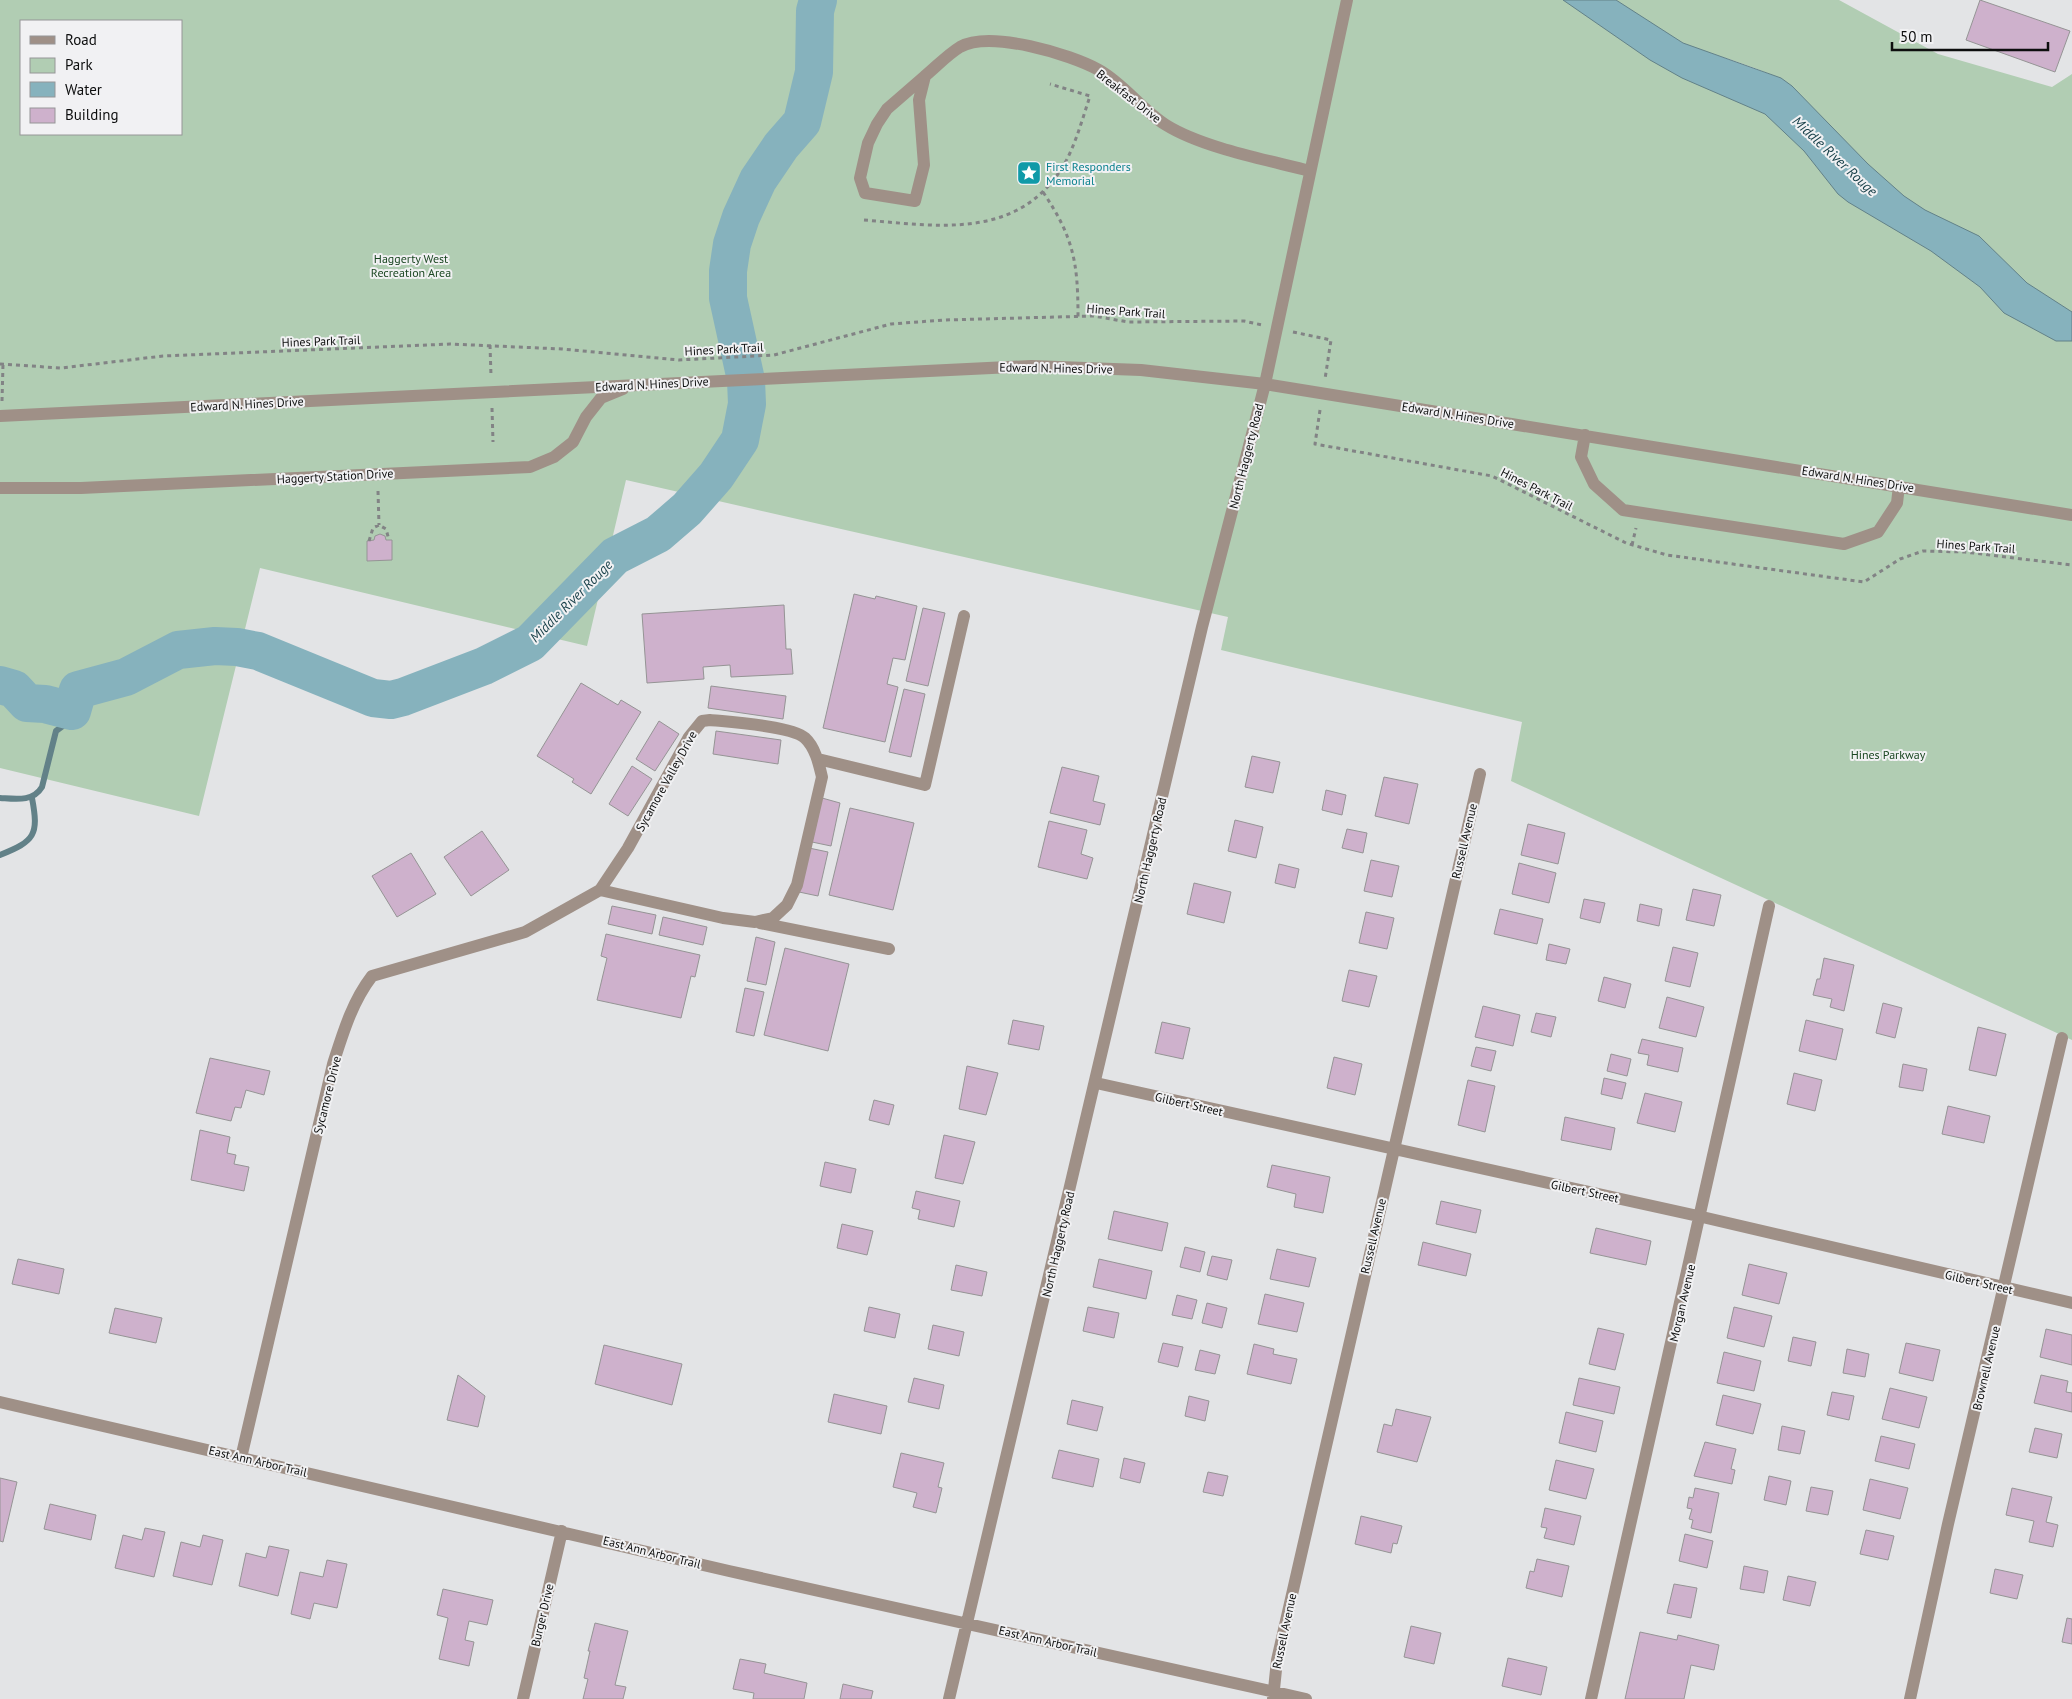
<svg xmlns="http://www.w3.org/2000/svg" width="2072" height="1699" font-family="'PT Sans',sans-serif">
<rect width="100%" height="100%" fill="#e3e4e6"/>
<path fill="#b1cdb3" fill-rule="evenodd" d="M 0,0 L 1566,0 L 1805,101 C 1786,70 1719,59 1685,44 C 1661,33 1638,15 1616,0 L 1839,0 L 1938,54 L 2052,87 L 2072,74 L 2072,1040 L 1511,781 L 1522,722 L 1221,650 L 1228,617 L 626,480 L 587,646 L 260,568 L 199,816 L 0,768 ZM 21,21 L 181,21 L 181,134 L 21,134 Z"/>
<path fill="#86b2bd" stroke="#628188" d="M 1563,0 L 1616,0 L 1683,43 L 1781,78 L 1792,86 L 1868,164 L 1904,196 L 1925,210 L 1979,236 L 2027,283 L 2072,312 L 2072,341 L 2056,341 L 2004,313 L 1980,287 L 1931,251 L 1848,202 L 1838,194 L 1804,151 L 1765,114 L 1682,78 L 1650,60 Z"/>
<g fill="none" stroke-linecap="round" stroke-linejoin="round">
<path stroke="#628188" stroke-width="6" d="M 0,798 C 16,799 33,802 42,787 L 56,731 L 68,722 L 72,711
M 0,855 C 35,841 39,835 32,798"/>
<path stroke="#86b2bd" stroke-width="38" d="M 0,685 L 14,689 L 27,703 L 45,704 L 72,711 L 78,690 L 126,677 L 178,650 L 215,646 L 237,647 L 258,651 L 373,698 L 391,700 L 403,697 L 484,666 L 530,643 L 615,556 L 658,534 L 687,509 L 716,476 L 740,440 L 747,404 L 746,380 L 728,298 L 728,271 L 732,244 L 741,217 L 758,180 L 781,146 L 802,122 L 814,72 L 815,11 L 818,0"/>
</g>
<path fill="#ceb1cc" stroke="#959495" d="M 1980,0 L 2070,31 L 2055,72 L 1966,40 Z
M 380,534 L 385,536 L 386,540 L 392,540 L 392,560 L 367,561 L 367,541 L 374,540 L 375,536 Z
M 854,594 L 875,599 L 876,596 L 917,606 L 905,660 L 893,658 L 887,684 L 898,687 L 885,742 L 823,728 Z
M 784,605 L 786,649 L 791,649 L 793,674 L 731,677 L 730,665 L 703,667 L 704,679 L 647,683 L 642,614 Z
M 923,608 L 945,613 L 928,686 L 906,681 Z
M 581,683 L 618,705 L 621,700 L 641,712 L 591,794 L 572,782 L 574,779 L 537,756 Z
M 711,686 L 786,696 L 783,719 L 708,708 Z
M 904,689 L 925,694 L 911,757 L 889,752 Z
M 659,721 L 679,734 L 655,771 L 636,759 Z
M 716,731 L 781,740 L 778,764 L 713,754 Z
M 1252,756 L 1280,762 L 1273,793 L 1245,787 Z
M 632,766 L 652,779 L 628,816 L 609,804 Z
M 1062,767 L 1099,776 L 1093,801 L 1105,804 L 1100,825 L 1050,813 Z
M 1384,777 L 1418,784 L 1409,824 L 1375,816 Z
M 1326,790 L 1346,795 L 1342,815 L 1322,810 Z
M 822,798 L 840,803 L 831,846 L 812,842 Z
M 850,808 L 914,823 L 893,910 L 829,895 Z
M 1235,820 L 1263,827 L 1256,858 L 1228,851 Z
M 1049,821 L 1087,830 L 1081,854 L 1093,858 L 1087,879 L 1038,867 Z
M 1528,824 L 1565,833 L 1558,864 L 1521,855 Z
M 1347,829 L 1367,833 L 1363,853 L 1342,848 Z
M 482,831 L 509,870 L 471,896 L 444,857 Z
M 809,848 L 828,852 L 818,896 L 799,892 Z
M 411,853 L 436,894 L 397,917 L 372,876 Z
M 1371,860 L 1399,866 L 1392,897 L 1364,891 Z
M 1519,863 L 1556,873 L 1549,903 L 1512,894 Z
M 1279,864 L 1299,869 L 1295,888 L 1275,883 Z
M 1194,883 L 1231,892 L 1224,923 L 1187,914 Z
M 1693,889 L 1721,895 L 1714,926 L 1686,920 Z
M 1584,899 L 1605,903 L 1600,923 L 1580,918 Z
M 1640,904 L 1662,909 L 1659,926 L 1637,921 Z
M 612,906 L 656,915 L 652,934 L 608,924 Z
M 1500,909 L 1543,919 L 1537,944 L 1494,934 Z
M 1366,912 L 1394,918 L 1387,949 L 1359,943 Z
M 663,917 L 707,927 L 703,945 L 659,935 Z
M 606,934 L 700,955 L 695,977 L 691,976 L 681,1018 L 597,1000 L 607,958 L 601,956 Z
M 756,937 L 775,942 L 766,985 L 747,981 Z
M 1549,944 L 1570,949 L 1566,964 L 1546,960 Z
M 1673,947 L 1698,953 L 1690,987 L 1665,981 Z
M 785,948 L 849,964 L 828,1051 L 764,1035 Z
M 1824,958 L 1854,965 L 1844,1011 L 1830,1007 L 1832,999 L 1813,995 L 1817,979 L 1820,979 Z
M 1349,970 L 1377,976 L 1369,1007 L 1342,1001 Z
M 1604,977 L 1631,984 L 1625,1008 L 1598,1001 Z
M 745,988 L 764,992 L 754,1036 L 736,1032 Z
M 1667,997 L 1704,1007 L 1696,1037 L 1659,1028 Z
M 1883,1003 L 1902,1008 L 1895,1038 L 1876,1033 Z
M 1483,1006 L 1520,1015 L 1513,1046 L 1475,1037 Z
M 1536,1013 L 1556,1017 L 1551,1037 L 1531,1032 Z
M 1013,1020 L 1044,1026 L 1039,1050 L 1008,1044 Z
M 1806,1020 L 1843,1029 L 1836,1060 L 1799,1051 Z
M 1162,1022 L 1190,1028 L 1183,1059 L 1155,1053 Z
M 1978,1027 L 2006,1034 L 1996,1076 L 1969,1070 Z
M 1642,1039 L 1683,1048 L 1678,1072 L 1647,1065 L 1649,1055 L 1638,1053 Z
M 1476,1047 L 1496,1051 L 1491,1071 L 1471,1066 Z
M 1611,1054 L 1631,1059 L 1627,1076 L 1607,1071 Z
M 1334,1057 L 1362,1064 L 1355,1095 L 1327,1088 Z
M 210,1058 L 270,1071 L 264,1095 L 246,1090 L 241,1108 L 235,1107 L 231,1121 L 196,1113 Z
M 1903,1064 L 1927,1069 L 1923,1091 L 1899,1087 Z
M 967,1066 L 998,1073 L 986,1115 L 959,1109 Z
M 1794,1073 L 1822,1080 L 1815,1111 L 1787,1104 Z
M 1604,1078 L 1626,1083 L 1622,1099 L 1601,1094 Z
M 1468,1080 L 1495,1086 L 1485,1132 L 1458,1125 Z
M 1645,1093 L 1682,1102 L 1675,1132 L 1637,1123 Z
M 874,1100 L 894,1105 L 889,1125 L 869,1120 Z
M 1948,1106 L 1990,1116 L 1984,1143 L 1942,1134 Z
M 1565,1117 L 1615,1128 L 1611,1150 L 1561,1140 Z
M 200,1130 L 230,1137 L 227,1153 L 236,1155 L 234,1164 L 249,1167 L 244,1191 L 191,1180 Z
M 944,1135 L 975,1142 L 963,1184 L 935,1178 Z
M 825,1162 L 856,1169 L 851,1193 L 820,1186 Z
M 1272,1165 L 1330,1177 L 1323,1213 L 1294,1207 L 1296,1194 L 1267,1187 Z
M 916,1191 L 960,1201 L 954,1227 L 918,1219 L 920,1210 L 912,1208 Z
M 1441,1201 L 1481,1210 L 1476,1233 L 1436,1224 Z
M 1114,1211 L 1168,1223 L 1162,1251 L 1108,1239 Z
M 842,1224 L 873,1231 L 867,1255 L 837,1248 Z
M 1596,1228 L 1651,1241 L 1646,1265 L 1590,1253 Z
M 1423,1242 L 1471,1254 L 1466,1276 L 1418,1265 Z
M 1185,1247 L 1205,1252 L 1200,1272 L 1180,1267 Z
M 1277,1249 L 1316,1258 L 1309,1287 L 1270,1279 Z
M 1212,1256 L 1232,1260 L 1227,1280 L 1207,1275 Z
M 18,1259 L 64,1269 L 59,1294 L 12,1284 Z
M 1099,1259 L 1152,1271 L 1146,1299 L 1093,1287 Z
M 1749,1264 L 1787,1273 L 1779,1304 L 1742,1295 Z
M 956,1265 L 987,1272 L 982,1296 L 951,1290 Z
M 1265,1294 L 1304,1303 L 1297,1332 L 1258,1324 Z
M 1177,1295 L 1197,1300 L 1192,1319 L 1172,1315 Z
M 1207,1303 L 1227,1308 L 1222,1328 L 1202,1323 Z
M 869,1307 L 900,1314 L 895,1338 L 864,1331 Z
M 1088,1307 L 1119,1313 L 1114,1338 L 1083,1331 Z
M 1734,1307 L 1772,1316 L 1764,1347 L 1727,1338 Z
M 115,1308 L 162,1318 L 156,1343 L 109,1333 Z
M 933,1325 L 964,1332 L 959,1356 L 928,1349 Z
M 1598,1328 L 1624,1334 L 1615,1370 L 1589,1364 Z
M 2046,1329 L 2072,1335 L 2072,1365 L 2040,1357 Z
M 1793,1337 L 1816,1342 L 1811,1366 L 1788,1361 Z
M 1163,1343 L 1183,1347 L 1178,1367 L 1158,1362 Z
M 1906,1343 L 1940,1350 L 1933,1381 L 1899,1373 Z
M 1254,1344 L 1274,1349 L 1273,1354 L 1297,1359 L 1291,1384 L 1247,1374 Z
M 604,1345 L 682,1364 L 672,1405 L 595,1384 Z
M 1847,1349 L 1869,1354 L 1865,1377 L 1843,1373 Z
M 1200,1350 L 1220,1355 L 1215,1374 L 1195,1370 Z
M 1724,1352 L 1761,1361 L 1754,1391 L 1717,1383 Z
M 458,1375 L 485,1396 L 478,1427 L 447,1420 Z
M 2041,1375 L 2068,1381 L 2066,1392 L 2072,1393 L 2072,1412 L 2034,1403 Z
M 914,1378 L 944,1385 L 939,1409 L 908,1402 Z
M 1579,1378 L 1620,1387 L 1614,1414 L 1573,1405 Z
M 1890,1388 L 1927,1397 L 1919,1428 L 1882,1419 Z
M 1832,1392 L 1854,1396 L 1849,1420 L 1827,1415 Z
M 834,1394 L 887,1406 L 881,1434 L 828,1422 Z
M 1723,1395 L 1761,1404 L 1753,1434 L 1716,1425 Z
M 1189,1396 L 1209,1401 L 1205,1421 L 1185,1416 Z
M 1072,1400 L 1103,1407 L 1097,1431 L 1067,1424 Z
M 1396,1409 L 1431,1417 L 1417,1462 L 1377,1452 L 1384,1424 L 1392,1426 Z
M 1566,1412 L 1603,1421 L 1596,1452 L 1559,1443 Z
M 1782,1426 L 1805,1431 L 1800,1454 L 1778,1450 Z
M 2035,1428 L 2062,1434 L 2057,1458 L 2029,1452 Z
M 1881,1436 L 1915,1444 L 1909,1469 L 1875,1461 Z
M 1705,1442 L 1736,1449 L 1731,1469 L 1735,1470 L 1732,1484 L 1694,1476 Z
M 1059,1450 L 1099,1459 L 1093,1487 L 1052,1478 Z
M 901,1453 L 944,1463 L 938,1487 L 942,1488 L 936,1513 L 913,1507 L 917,1493 L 893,1487 Z
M 1124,1458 L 1145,1463 L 1140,1483 L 1120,1478 Z
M 1556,1460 L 1594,1469 L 1586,1499 L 1549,1490 Z
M 1208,1472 L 1228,1476 L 1223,1496 L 1203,1492 Z
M 1769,1476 L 1791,1481 L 1786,1505 L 1764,1500 Z
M 0,1478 L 17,1482 L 3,1542 L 0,1541 Z
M 1870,1479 L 1908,1488 L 1900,1519 L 1863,1510 Z
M 1811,1487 L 1833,1491 L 1828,1515 L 1806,1511 Z
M 1695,1488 L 1719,1493 L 1711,1533 L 1691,1528 L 1693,1520 L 1689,1519 L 1692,1509 L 1687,1508 L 1689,1497 L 1693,1498 Z
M 2012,1488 L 2052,1497 L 2046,1522 L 2058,1525 L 2053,1547 L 2029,1542 L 2034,1521 L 2006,1515 Z
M 50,1504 L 96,1515 L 91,1540 L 44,1529 Z
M 1545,1508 L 1581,1516 L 1574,1545 L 1544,1538 L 1547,1528 L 1541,1527 Z
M 1361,1516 L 1402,1526 L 1397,1544 L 1393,1543 L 1391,1553 L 1355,1544 Z
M 145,1528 L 165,1532 L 154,1577 L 115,1568 L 123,1535 L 142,1540 Z
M 1866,1530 L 1894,1536 L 1888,1560 L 1860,1554 Z
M 1685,1534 L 1713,1541 L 1707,1568 L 1679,1561 Z
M 203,1535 L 223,1540 L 212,1585 L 173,1576 L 181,1542 L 200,1547 Z
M 269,1546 L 289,1550 L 278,1596 L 239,1586 L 246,1553 L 266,1558 Z
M 1537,1559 L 1569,1566 L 1562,1597 L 1526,1588 L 1530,1571 L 1534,1572 Z
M 327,1560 L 347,1564 L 337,1608 L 314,1603 L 310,1619 L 291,1614 L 300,1572 L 323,1577 Z
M 1744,1566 L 1768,1571 L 1764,1593 L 1740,1589 Z
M 1995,1569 L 2023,1575 L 2017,1599 L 1990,1593 Z
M 1788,1576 L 1816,1582 L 1810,1606 L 1783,1600 Z
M 1674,1584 L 1697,1588 L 1691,1618 L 1667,1613 Z
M 443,1589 L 493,1600 L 487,1625 L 469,1621 L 465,1640 L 474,1642 L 469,1666 L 439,1659 L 448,1618 L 437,1615 Z
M 2067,1618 L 2072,1619 L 2072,1644 L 2062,1642 Z
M 595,1623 L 628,1631 L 615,1685 L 626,1687 L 623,1699 L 583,1699 L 588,1679 L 584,1678 L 590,1651 L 588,1651 Z
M 1411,1626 L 1441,1633 L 1434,1664 L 1404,1657 Z
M 1640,1632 L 1677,1640 L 1678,1635 L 1719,1645 L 1714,1670 L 1691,1665 L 1684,1699 L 1625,1699 Z
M 1508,1658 L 1547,1667 L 1541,1695 L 1502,1686 Z
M 740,1659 L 766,1664 L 764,1673 L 807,1683 L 804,1699 L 753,1699 L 754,1693 L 733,1689 Z
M 843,1684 L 873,1691 L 871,1699 L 840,1699 Z"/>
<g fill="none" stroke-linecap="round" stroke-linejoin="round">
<path stroke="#828385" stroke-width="3" stroke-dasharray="4 4" stroke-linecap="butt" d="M 1043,192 C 1074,238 1078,263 1078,317
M 864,220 C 938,226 1016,240 1062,168 C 1075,147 1082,120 1090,96 L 1050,84
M 1293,332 L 1331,340 L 1325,379
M 490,345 L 491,376
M 0,364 L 61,368 L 163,356 L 450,344 L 562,349 L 679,360 L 774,355 L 891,324 L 944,320 L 1094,316 L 1128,322 L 1244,321 L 1262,325
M 2,401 L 3,364
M 492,408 L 493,442
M 1320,410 L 1315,444 L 1492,476 L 1626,543 L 1667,555 L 1864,582 L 1900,559 L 1923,551 L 1965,552 L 2072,565
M 378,491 L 379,525
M 369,541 L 373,528 L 379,525 L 386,529 L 389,540
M 1632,545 L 1636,528"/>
<path stroke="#9f9087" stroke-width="12" d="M 925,76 C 936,67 947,55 960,47 C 990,30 1070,54 1099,70 C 1124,84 1142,110 1166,125 C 1203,148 1268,160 1310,171
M 925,76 L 919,100 L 924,165 L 915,201 L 865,193 L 860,178 L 868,143 L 877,124 L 887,109 Z
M 0,416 L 1031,366 L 1141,370 L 1265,384 L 2072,515
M 1585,435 L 1581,457 L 1594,484 L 1623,510 L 1844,544 L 1878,532 L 1897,503 L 1899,486
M 0,488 L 81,488 L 530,467 L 554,457 L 573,442 L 586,417 L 601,398 L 623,389
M 818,759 L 925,785 L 964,616
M 760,923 L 889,949
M 1096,1083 L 1698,1216 L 2072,1303
M 0,1402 L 729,1571 L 1306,1699
M 241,1458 L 333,1064 C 343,1033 352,1002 372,976 L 525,932 L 600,890 L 628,848 L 689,737 L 702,721 L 710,720 C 730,722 792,726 805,738 C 815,747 819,764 822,777 L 797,885 L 787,905 L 773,918 L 755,922 L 723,918 L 600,890
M 523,1699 L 562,1531
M 949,1699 L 1202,627 L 1265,384 L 1347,0
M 1273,1699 L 1277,1660 L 1480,774
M 1591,1699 L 1769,906
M 1910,1699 L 1948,1524 L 2062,1038"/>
</g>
<defs>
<symbol id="sight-square" viewBox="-11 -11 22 22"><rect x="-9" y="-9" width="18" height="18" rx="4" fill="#0f9aa8" stroke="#f1f1f3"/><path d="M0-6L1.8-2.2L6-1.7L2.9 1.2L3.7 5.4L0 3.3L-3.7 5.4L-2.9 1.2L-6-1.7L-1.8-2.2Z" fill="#fff"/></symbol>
</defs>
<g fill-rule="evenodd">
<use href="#sight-square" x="1015" y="159" width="28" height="28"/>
</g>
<g text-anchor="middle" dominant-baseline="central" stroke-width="4" stroke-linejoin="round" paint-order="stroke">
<g font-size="12" fill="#0d0e0e" stroke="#f1f1f3">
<text transform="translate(1129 96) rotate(38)">Breakfast Drive</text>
<text transform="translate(1126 311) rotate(4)">Hines Park Trail</text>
<text transform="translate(321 341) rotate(-2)">Hines Park Trail</text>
<text transform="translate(724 349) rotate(-3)">Hines Park Trail</text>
<text transform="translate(1056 368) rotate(1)">Edward N. Hines Drive</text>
<text transform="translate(652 384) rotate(-3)">Edward N. Hines Drive</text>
<text transform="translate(247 404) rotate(-3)">Edward N. Hines Drive</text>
<text transform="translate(1458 415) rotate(9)">Edward N. Hines Drive</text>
<text transform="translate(1246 456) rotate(-76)">North Haggerty Road</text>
<text transform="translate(335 476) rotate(-3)">Haggerty Station Drive</text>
<text transform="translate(1858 479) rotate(9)">Edward N. Hines Drive</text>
<text transform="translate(1537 489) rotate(27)">Hines Park Trail</text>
<text transform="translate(1976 546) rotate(4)">Hines Park Trail</text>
<text transform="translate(666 781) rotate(-61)">Sycamore Valley Drive</text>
<text transform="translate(1464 841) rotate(-77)">Russell Avenue</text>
<text transform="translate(1150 850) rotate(-77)">North Haggerty Road</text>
<text transform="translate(327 1095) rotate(-76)">Sycamore Drive</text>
<text transform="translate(1189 1104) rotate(13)">Gilbert Street</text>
<text transform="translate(1585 1191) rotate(12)">Gilbert Street</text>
<text transform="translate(1373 1236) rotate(-77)">Russell Avenue</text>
<text transform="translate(1058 1244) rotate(-77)">North Haggerty Road</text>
<text transform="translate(1979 1282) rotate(13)">Gilbert Street</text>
<text transform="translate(1682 1303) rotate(-77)">Morgan Avenue</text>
<text transform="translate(1986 1368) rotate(-77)">Brownell Avenue</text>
<text transform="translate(258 1461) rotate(13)">East Ann Arbor Trail</text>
<text transform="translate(652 1552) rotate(14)">East Ann Arbor Trail</text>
<text transform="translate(542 1615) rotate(-77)">Burger Drive</text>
<text transform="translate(1284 1631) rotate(-78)">Russell Avenue</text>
<text transform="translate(1048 1641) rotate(13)">East Ann Arbor Trail</text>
</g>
<g font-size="12" fill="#0d838f" stroke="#f1f1f3" text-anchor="start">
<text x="1046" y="166">First Responders<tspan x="1046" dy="14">Memorial</tspan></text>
</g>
<g font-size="12" fill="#1b4722" stroke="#f1f1f3">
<text x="411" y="258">Haggerty West<tspan x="411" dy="14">Recreation Area</tspan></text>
<text x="1888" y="754">Hines Parkway</text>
</g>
<g font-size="14" font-style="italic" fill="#153e47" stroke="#f1f1f3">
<text transform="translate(1835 156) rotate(43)">Middle River Rouge</text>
<text transform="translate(571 601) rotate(-45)">Middle River Rouge</text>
</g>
</g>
<rect x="20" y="20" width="162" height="115" fill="#f1f1f3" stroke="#969697"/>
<rect x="30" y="36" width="25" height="8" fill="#9f9087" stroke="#969697"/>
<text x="65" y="45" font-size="15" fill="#0d0e0e">Road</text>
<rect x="30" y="58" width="25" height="15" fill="#b1cdb3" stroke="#969697"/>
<text x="65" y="70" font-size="15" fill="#0d0e0e">Park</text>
<rect x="30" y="82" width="25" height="15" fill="#86b2bd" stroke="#969697"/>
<text x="65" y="95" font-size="15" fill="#0d0e0e">Water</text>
<rect x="30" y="108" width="25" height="15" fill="#ceb1cc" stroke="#969697"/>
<text x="65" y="120" font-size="15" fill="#0d0e0e">Building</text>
<path d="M1892 42v8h156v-8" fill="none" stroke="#0d0e0e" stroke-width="2.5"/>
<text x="1900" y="42" font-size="15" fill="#0d0e0e" stroke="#f1f1f3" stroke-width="4" paint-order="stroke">50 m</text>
</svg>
